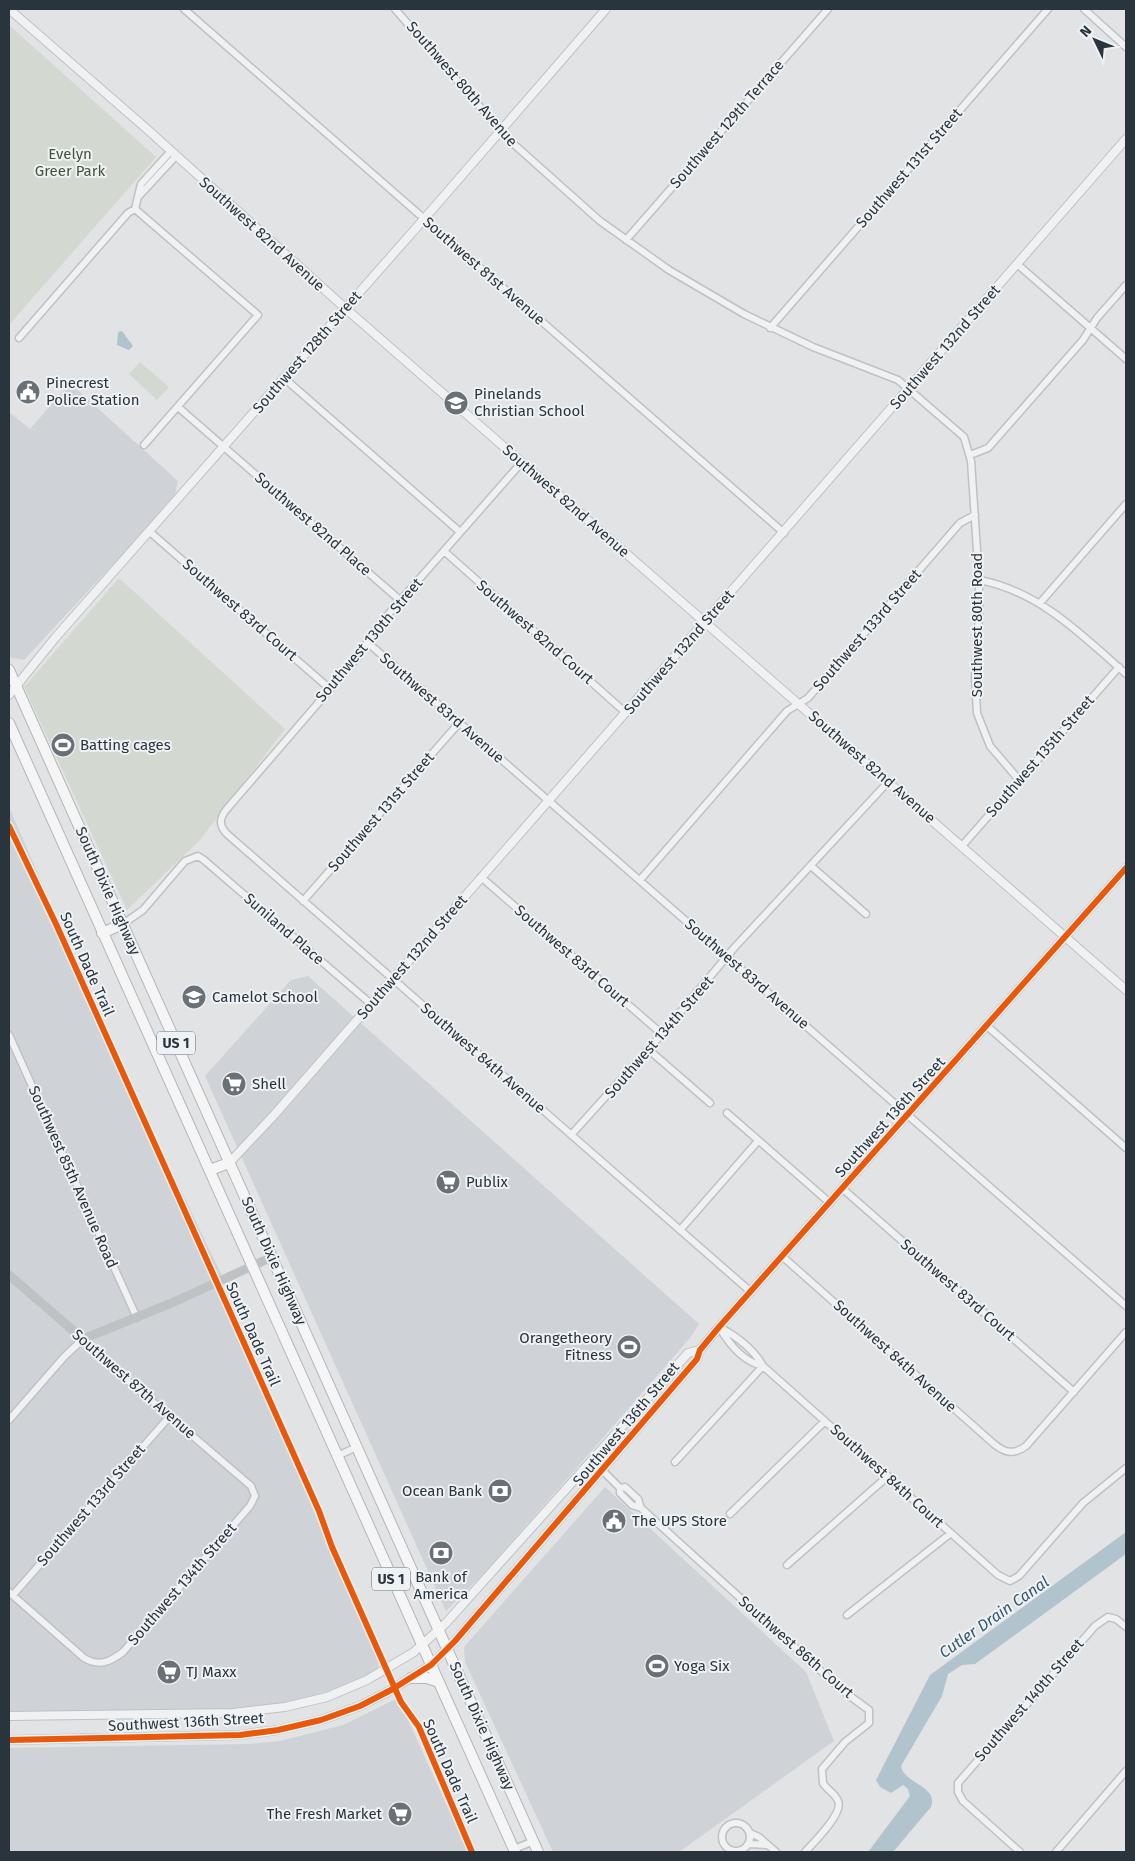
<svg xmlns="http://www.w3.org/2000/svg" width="1135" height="1861" font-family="'Fira Sans',sans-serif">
<rect width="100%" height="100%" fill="#e1e3e5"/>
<path fill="#cfd3d8" d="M 70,383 L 178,481 L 175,494 L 129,547 L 24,660 L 11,658 L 9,653 L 9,412 L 30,429 Z
M 9,807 L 114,1050 L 221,1274 L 220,1296 L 379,1661 L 378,1670 L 353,1683 L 282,1706 L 178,1711 L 9,1713 Z
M 308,976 L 699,1324 L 690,1338 L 575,1470 L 485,1572 L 446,1611 L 205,1076 L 291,980 Z
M 605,1487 L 806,1672 L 834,1741 L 679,1852 L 553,1852 L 465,1662 L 464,1647 Z
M 398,1698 L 468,1852 L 9,1852 L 9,1748 L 249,1744 L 280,1741 L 343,1725 Z"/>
<path fill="#d3d9d1" d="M 9,25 L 156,157 L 9,325 Z
M 140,362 L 169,387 L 157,400 L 129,374 Z
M 119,578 L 285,729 L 200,840 L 127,910 L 24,687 Z"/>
<path fill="#b1c4ce" d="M 122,331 L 133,346 L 129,350 L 117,345 L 118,332 Z
M 1126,1532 L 1126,1554 L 975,1664 L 962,1665 L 948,1674 L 942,1696 L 901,1766 C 904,1784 939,1786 931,1807 L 893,1852 L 868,1852 L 910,1796 L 908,1789 L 903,1785 L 891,1793 L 880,1787 L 876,1780 L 930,1675 Z"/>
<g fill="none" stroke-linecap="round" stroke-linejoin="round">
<defs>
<path id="minor" d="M 184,9 L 784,533
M 395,9 L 507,138 L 600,221 L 669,270 L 744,314 L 813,347 L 898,380 L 964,437 L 971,461 L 979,580 L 979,615 L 975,677 L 977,713 L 990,746 L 1020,781
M 1084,9 L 1126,47
M 139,196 L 176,156
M 135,209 L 258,315 L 144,445
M 626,240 L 828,9
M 1017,264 L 1126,359
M 770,328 L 1048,9
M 19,338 L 128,213 L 135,209 L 141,184 L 171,151
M 284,378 L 460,532
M 178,407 L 401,601
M 970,455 L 988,448 L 1083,340 L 1097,318 L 1126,285
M 522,462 L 378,626 L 357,658 L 226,810 C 219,819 219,826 227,834 L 751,1292
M 150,532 L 330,689
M 444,551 L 626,713
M 979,580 C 1039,591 1082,635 1126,674
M 1040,603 L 1126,504
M 367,642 L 1126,1306
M 962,846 L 1119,667
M 811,866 L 866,914
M 481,877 L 662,1034
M 640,880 L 787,711 L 808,698 L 960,523 L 975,515
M 303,901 L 459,723
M 123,924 L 143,910 L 185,861 L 198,856 L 204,860 L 371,1004
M 987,1026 L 1126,1148
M 9,1035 L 137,1318
M 649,1050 L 710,1103
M 727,1113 L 830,1203
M 571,1135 L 662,1034 L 734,948 L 888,782
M 843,1189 L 1074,1392
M 681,1229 L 758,1141
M 783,1257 L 994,1444 C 1005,1453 1014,1455 1026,1446 L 1126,1332
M 719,1327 C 736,1336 753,1348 763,1366 C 743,1362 729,1344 719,1327 Z
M 9,1420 L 64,1357 L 83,1339 L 105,1361 L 251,1486 L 255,1496 L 250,1506 L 123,1652 C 110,1662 99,1667 84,1658 L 9,1592
M 337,1456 L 357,1447
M 675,1462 L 763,1366 L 998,1575 L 1010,1581 L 1019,1576 L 1083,1503 L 1126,1468
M 590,1464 L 602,1470 L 620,1488 L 620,1493 L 632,1505 L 641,1508 L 843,1691 L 869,1710 L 869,1723 L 845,1742 L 822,1769 L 823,1783 C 827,1790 835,1793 838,1801 C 844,1813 813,1843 805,1852
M 620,1488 L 625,1487 L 638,1499 L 641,1508
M 730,1514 L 825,1421
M 787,1565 L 888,1476
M 13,1595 L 170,1416
M 847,1615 L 951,1533
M722 1837a14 14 0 1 1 28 0a14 14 0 1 1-28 0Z
M 750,1833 L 759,1837 L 776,1852
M 748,1844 L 767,1845
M 514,1849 L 534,1841
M 1020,1852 L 963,1801 L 958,1792 L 958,1783 L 1095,1626 L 1108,1617 L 1116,1619 L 1126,1627
M 1056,1852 L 1126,1771"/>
<path id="tertiary" d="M 9,9 L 148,130 L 345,308 L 1126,990
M 9,695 L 55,638 L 424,219 L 606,9
M 229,1163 L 275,1114 L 1126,139
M 9,1716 L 233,1713 L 285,1707 L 327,1697 L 367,1680 L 414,1652 L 446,1623 L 688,1353 L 700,1350
M 9,1740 L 240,1735 L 278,1730 L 321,1720 L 360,1706 L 391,1690 L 431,1665 L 455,1641 L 697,1359 L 700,1350 L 719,1327 L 1126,868"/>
<path id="trunk" d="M 9,670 L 538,1852
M 9,723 L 515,1852
M 102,933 L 123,924
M 210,1170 L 229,1163
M 411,1678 L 427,1678 L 439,1682"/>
</defs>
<use href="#minor" stroke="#bfc1c3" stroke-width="9"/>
<use href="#tertiary" stroke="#bfc1c3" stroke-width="10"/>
<use href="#trunk" stroke="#b3b6ba" stroke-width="12"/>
<use href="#minor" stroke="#f0f1f2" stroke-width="6"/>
<use href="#tertiary" stroke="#f0f1f2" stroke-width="8"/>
<path stroke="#bfc2c5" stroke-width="9" d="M 9,1275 L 83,1339 L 174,1302 L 272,1257"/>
<use href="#trunk" stroke="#f5f5f6" stroke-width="10"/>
<defs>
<path id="cycleway" d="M 9,826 L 56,924 L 231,1314 L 319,1511 L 332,1547 L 388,1673 L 401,1702 L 419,1727 L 472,1852
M 9,1740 L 240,1735 L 278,1730 L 321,1720 L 360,1706 L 391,1690 L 431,1665 L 455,1641 L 697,1359 L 700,1350 L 719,1327 L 1126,868"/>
</defs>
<use href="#cycleway" stroke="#eef2f5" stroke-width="9"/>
<use href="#cycleway" stroke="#e8590c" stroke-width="6"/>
</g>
<defs>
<symbol id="civic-disc" viewBox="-11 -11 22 22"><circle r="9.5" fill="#697177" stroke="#eef2f5"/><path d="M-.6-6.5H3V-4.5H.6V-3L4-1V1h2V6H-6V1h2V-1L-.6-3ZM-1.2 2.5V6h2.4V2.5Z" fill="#fff"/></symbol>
<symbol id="school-disc" viewBox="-11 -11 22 22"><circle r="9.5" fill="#697177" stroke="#eef2f5"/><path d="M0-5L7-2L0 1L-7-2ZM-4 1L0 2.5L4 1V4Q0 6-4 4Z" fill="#fff"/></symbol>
<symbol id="stadium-disc" viewBox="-11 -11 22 22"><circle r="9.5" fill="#697177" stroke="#eef2f5"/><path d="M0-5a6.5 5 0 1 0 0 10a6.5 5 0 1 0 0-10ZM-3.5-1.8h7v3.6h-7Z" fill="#fff"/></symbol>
<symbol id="supermarket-disc" viewBox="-11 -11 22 22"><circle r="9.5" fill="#697177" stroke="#eef2f5"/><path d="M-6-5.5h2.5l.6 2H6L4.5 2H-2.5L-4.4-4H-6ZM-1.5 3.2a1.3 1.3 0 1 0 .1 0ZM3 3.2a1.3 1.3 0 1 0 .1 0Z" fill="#fff"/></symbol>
<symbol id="bank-disc" viewBox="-11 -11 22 22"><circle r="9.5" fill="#697177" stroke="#eef2f5"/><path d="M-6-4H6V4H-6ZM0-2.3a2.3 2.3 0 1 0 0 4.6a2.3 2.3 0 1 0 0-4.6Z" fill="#fff"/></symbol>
</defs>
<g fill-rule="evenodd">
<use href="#civic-disc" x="14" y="378" width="28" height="28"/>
<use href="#school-disc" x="442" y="389" width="28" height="28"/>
<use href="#stadium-disc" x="49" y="731" width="28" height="28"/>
<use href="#school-disc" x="180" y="983" width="28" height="28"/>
<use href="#supermarket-disc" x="220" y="1070" width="28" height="28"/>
<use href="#supermarket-disc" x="434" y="1168" width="28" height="28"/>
<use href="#stadium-disc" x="615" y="1333" width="28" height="28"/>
<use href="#bank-disc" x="486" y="1477" width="28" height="28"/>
<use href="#civic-disc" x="600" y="1507" width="28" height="28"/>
<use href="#bank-disc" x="427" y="1539" width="28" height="28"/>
<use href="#stadium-disc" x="643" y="1652" width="28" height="28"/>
<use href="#supermarket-disc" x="155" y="1658" width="28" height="28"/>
<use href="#supermarket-disc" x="386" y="1800" width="28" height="28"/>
</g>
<g text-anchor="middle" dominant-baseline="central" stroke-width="4" stroke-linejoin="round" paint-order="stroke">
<g fill="#eef2f5" stroke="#646d74" stroke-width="1">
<rect x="157" y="1031.5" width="38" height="23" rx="4"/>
<rect x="372" y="1567.5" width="38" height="23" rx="4"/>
</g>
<g font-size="14" font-weight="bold" fill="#29343c">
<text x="176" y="1043">US 1</text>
<text x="391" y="1579">US 1</text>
</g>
<g font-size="15" fill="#29343c" stroke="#eef2f5">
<text transform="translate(462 84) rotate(49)">Southwest 80th Avenue</text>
<text transform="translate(727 124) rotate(-49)">Southwest 129th Terrace</text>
<text transform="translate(909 168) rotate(-49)">Southwest 131st Street</text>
<text transform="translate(262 234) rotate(42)">Southwest 82nd Avenue</text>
<text transform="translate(484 271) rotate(41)">Southwest 81st Avenue</text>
<text transform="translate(945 347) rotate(-49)">Southwest 132nd Street</text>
<text transform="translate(307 352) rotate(-49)">Southwest 128th Street</text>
<text transform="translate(566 501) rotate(41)">Southwest 82nd Avenue</text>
<text transform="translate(313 524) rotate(41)">Southwest 82nd Place</text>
<text transform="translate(240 610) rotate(41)">Southwest 83rd Court</text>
<text transform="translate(977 625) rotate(-90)">Southwest 80th Road</text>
<text transform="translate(867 630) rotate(-49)">Southwest 133rd Street</text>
<text transform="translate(535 632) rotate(41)">Southwest 82nd Court</text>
<text transform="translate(369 640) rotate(-50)">Southwest 130th Street</text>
<text transform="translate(679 652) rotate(-49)">Southwest 132nd Street</text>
<text transform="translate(442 708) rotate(41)">Southwest 83rd Avenue</text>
<text transform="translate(1040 756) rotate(-49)">Southwest 135th Street</text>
<text transform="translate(872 767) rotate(41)">Southwest 82nd Avenue</text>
<text transform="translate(381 812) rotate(-49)">Southwest 131st Street</text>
<text transform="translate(108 891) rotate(66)">South Dixie Highway</text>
<text transform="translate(284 929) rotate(41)">Suniland Place</text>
<text transform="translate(572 956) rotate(41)">Southwest 83rd Court</text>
<text transform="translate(412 957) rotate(-49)">Southwest 132nd Street</text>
<text transform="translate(87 964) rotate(66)">South Dade Trail</text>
<text transform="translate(747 974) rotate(41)">Southwest 83rd Avenue</text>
<text transform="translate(659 1037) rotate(-49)">Southwest 134th Street</text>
<text transform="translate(483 1058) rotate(41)">Southwest 84th Avenue</text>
<text transform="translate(890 1117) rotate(-48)">Southwest 136th Street</text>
<text transform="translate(73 1177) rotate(66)">Southwest 85th Avenue Road</text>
<text transform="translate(274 1261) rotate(66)">South Dixie Highway</text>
<text transform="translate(958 1290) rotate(41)">Southwest 83rd Court</text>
<text transform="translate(253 1334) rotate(66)">South Dade Trail</text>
<text transform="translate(895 1356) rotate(42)">Southwest 84th Avenue</text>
<text transform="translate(134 1384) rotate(41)">Southwest 87th Avenue</text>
<text transform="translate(626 1424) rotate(-50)">Southwest 136th Street</text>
<text transform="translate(887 1476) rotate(42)">Southwest 84th Court</text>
<text transform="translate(91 1505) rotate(-49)">Southwest 133rd Street</text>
<text transform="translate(182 1584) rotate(-49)">Southwest 134th Street</text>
<text transform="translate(796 1647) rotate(41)">Southwest 86th Court</text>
<text transform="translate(1029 1700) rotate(-49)">Southwest 140th Street</text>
<text transform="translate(186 1722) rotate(-3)">Southwest 136th Street</text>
<text transform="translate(482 1726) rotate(66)">South Dixie Highway</text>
<text transform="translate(450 1771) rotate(66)">South Dade Trail</text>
</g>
<g font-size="15" fill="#435738" stroke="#eef2f5">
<text x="70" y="154">Evelyn<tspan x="70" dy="17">Greer Park</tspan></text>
</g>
<g font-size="15" fill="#29343c" stroke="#eef2f5" text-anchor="start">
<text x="46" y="383">Pinecrest<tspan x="46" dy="17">Police Station</tspan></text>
<text x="474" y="394">Pinelands<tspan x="474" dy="17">Christian School</tspan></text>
<text x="80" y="745">Batting cages</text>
<text x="212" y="997">Camelot School</text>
<text x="252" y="1084">Shell</text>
<text x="466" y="1182">Publix</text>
<text x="612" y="1338" text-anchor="end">Orangetheory<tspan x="612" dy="17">Fitness</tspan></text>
<text x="482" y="1491" text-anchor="end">Ocean Bank</text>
<text x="632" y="1521">The UPS Store</text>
<text x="441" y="1577" text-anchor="middle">Bank of<tspan x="441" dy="17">America</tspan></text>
<text x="674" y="1666">Yoga Six</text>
<text x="186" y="1672">TJ Maxx</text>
<text x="382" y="1814" text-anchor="end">The Fresh Market</text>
</g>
<g font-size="16" font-style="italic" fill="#38586c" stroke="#eef2f5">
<text transform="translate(994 1617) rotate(-35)">Cutler Drain Canal</text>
</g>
</g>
<rect width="1135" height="1861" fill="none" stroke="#29343c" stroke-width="20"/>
<g transform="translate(1095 40) rotate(313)" stroke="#eef2f5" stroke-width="4" paint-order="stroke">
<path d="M0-4L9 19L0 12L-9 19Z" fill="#29343c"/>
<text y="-8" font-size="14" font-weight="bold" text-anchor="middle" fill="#29343c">N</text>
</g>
</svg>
